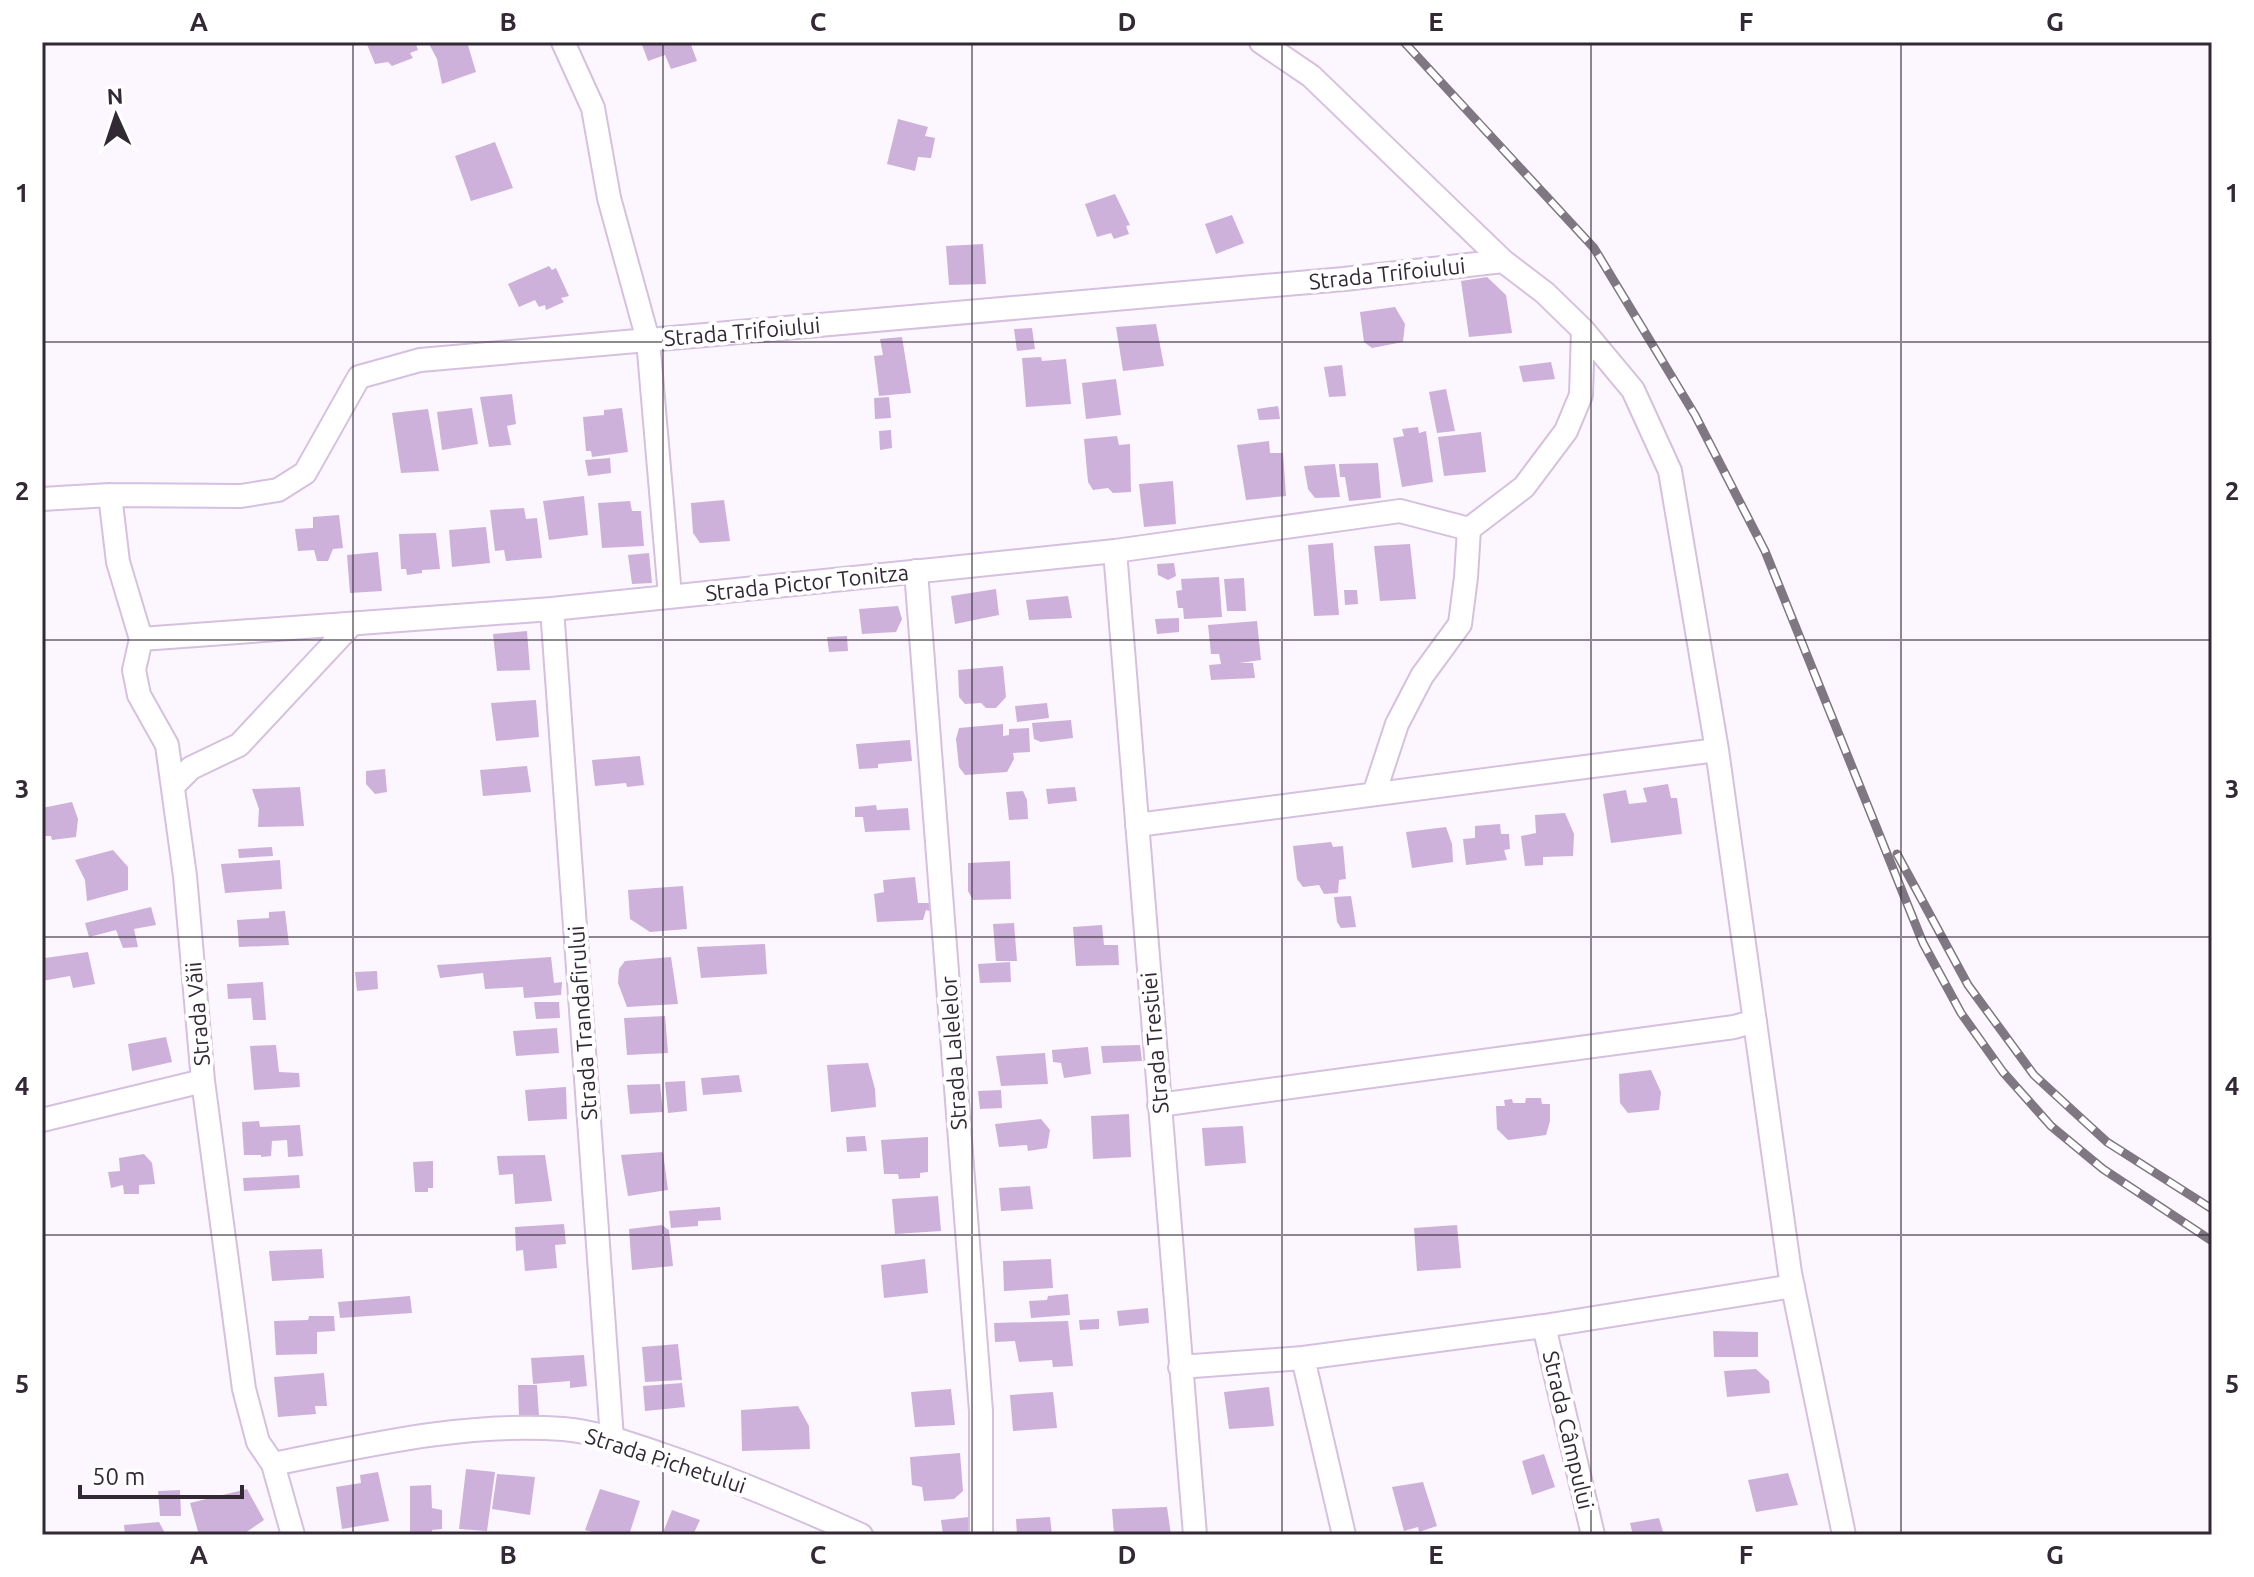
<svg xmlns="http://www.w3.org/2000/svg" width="2254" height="1577" font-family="Ubuntu,sans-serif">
<rect width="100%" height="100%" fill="#fcf7fe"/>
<path fill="#cdb1da" d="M 366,42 L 415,42 L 418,50 L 410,53 L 413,58 L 392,66 L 388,62 L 375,64 Z
M 428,42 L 467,42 L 476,72 L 442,84 L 437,59 Z
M 641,42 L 690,42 L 697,61 L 671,69 L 665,55 L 648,61 Z
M 898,119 L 928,127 L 925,136 L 935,138 L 931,158 L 918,157 L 915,171 L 887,164 Z
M 495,142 L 513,188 L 471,201 L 455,156 Z
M 1115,194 L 1130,225 L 1126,226 L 1129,234 L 1114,239 L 1111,233 L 1097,237 L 1085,204 Z
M 1232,215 L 1244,243 L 1216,254 L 1205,224 Z
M 983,244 L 986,284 L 949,285 L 946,246 Z
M 549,266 L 552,270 L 556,268 L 569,296 L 561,298 L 564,302 L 546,310 L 545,305 L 539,307 L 535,300 L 519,307 L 508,284 Z
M 1487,277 L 1506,295 L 1512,333 L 1469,337 L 1461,281 Z
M 1395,307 L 1405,324 L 1403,342 L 1372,348 L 1364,342 L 1360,312 Z
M 1156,324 L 1164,366 L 1123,371 L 1116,327 Z
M 1032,328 L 1035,349 L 1017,351 L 1014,329 Z
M 902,337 L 911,393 L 879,396 L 874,356 L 883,355 L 880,339 Z
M 1041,357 L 1042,361 L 1066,359 L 1071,404 L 1026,407 L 1022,358 Z
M 1551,362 L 1555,379 L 1523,382 L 1519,366 Z
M 1342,365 L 1346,396 L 1329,397 L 1324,367 Z
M 1116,379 L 1121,415 L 1086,419 L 1082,383 Z
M 1446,389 L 1455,431 L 1437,433 L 1429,392 Z
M 512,394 L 516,424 L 507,426 L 511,445 L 489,447 L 480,397 Z
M 889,397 L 891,418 L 875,419 L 874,398 Z
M 1278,406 L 1280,419 L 1259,420 L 1257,409 Z
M 472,408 L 478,444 L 442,450 L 437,412 Z
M 622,408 L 628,452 L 592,457 L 591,451 L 586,451 L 583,417 L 604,415 L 604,410 Z
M 428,409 L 439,471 L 401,473 L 392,413 Z
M 1418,427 L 1419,433 L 1426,431 L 1433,482 L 1402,487 L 1393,438 L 1404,436 L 1402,429 Z
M 891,430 L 892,448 L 880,450 L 879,431 Z
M 1481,432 L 1486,472 L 1444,476 L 1438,437 Z
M 1117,436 L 1119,445 L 1130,444 L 1131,492 L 1113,493 L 1108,488 L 1093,490 L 1088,482 L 1084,439 Z
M 1269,441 L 1270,453 L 1283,453 L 1286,496 L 1246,500 L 1237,445 Z
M 610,458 L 611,473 L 588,476 L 585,460 Z
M 1378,463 L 1381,498 L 1349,501 L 1345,477 L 1340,477 L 1339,464 Z
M 1335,464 L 1340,497 L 1315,498 L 1308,489 L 1304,466 Z
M 1173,481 L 1176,524 L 1144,527 L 1139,484 Z
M 584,496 L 588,535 L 549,540 L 543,501 Z
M 724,500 L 730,541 L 700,543 L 693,533 L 691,503 Z
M 630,501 L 632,511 L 641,511 L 644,546 L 602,548 L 598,503 Z
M 524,508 L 526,519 L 537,518 L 542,558 L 506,561 L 504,550 L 495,551 L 490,510 Z
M 339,515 L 343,548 L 333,549 L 328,561 L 317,561 L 314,550 L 298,551 L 295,529 L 313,528 L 313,517 Z
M 486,527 L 490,563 L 452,567 L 449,530 Z
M 436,533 L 440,569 L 422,570 L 422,573 L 407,575 L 406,569 L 401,569 L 399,534 Z
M 1333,543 L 1339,615 L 1314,616 L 1308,545 Z
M 1410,544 L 1416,599 L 1380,601 L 1374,546 Z
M 378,552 L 382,591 L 350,593 L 347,555 Z
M 649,553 L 652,583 L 632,584 L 628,555 Z
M 1174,563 L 1176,576 L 1168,580 L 1158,575 L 1157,564 Z
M 1219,577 L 1222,617 L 1184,619 L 1183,608 L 1178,608 L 1176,591 L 1182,590 L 1181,579 Z
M 1244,578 L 1246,611 L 1227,611 L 1224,579 Z
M 996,589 L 999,615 L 955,624 L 951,596 Z
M 1344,590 L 1357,590 L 1358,604 L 1345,605 Z
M 1068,596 L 1072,618 L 1029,620 L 1026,600 Z
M 898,606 L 902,619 L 896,632 L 862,634 L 859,609 Z
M 1179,618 L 1179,632 L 1157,634 L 1155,619 Z
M 1257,621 L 1261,660 L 1239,663 L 1253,663 L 1255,678 L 1211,680 L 1209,665 L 1221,664 L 1219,654 L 1211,654 L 1208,625 Z
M 527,631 L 530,670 L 497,671 L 493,634 Z
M 847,636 L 848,651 L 829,652 L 827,637 Z
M 1003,666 L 1006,697 L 996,708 L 986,708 L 981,703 L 965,704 L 959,697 L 958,670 Z
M 536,700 L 539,737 L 496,741 L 491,703 Z
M 1047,703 L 1049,718 L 1017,722 L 1015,706 Z
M 1071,720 L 1073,738 L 1041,742 L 1034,739 L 1032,723 Z
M 1003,724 L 1003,736 L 1009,735 L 1009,729 L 1029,728 L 1030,752 L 1013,753 L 1014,759 L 1007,772 L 965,775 L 959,767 L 956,739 L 959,728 Z
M 910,740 L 912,761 L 878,764 L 878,768 L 859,769 L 856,744 Z
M 640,756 L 644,785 L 627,787 L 626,783 L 595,786 L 592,760 Z
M 527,766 L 531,792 L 483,796 L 480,770 Z
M 385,769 L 387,792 L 375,794 L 366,784 L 366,771 Z
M 1668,784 L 1671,798 L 1677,798 L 1682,834 L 1611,843 L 1603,794 L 1626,790 L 1629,804 L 1647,802 L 1643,788 Z
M 300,787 L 304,826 L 258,827 L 259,809 L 252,789 Z
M 1075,787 L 1077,801 L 1048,804 L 1046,789 Z
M 1023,791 L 1027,800 L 1028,819 L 1009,820 L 1006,792 Z
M 72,802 L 78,819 L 76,837 L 52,840 L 51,836 L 42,836 L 42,808 Z
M 876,805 L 877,810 L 908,808 L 910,830 L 865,832 L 863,817 L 855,817 L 855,807 Z
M 1565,813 L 1574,834 L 1573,856 L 1543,857 L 1543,865 L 1525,866 L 1521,836 L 1536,833 L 1535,815 Z
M 1500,824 L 1501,834 L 1509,834 L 1510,849 L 1504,850 L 1507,860 L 1466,865 L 1463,839 L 1475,838 L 1475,826 Z
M 1446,827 L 1452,844 L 1453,862 L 1412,868 L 1406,832 Z
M 1331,842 L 1333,847 L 1343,846 L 1346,879 L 1339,880 L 1338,893 L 1324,894 L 1319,885 L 1303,887 L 1297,879 L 1293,846 Z
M 272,847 L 273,856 L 239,858 L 238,849 Z
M 113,850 L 128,867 L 128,890 L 87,901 L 85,880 L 75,860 Z
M 280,860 L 282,889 L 225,893 L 221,864 Z
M 1010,861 L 1011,899 L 973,900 L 968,891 L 968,863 Z
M 915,877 L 918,903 L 929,903 L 929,911 L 926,910 L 923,920 L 877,922 L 874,894 L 884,892 L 883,880 Z
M 683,886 L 687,929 L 650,932 L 630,919 L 628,890 Z
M 1351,896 L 1356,927 L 1341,928 L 1337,922 L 1334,897 Z
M 151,907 L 156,925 L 134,929 L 138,947 L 123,948 L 116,930 L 89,937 L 85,923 Z
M 285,911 L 289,945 L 239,947 L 237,920 L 269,918 L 269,912 Z
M 1014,923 L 1017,961 L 996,961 L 993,924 Z
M 1102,925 L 1104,945 L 1118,945 L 1119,965 L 1076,966 L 1073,927 Z
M 765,944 L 767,974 L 701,978 L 697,947 Z
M 42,948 L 45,958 L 88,952 L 95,984 L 73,988 L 70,976 L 42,981 Z
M 551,957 L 554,983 L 562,982 L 561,995 L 524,998 L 523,987 L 485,989 L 483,973 L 440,978 L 437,965 Z
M 671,957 L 678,1004 L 627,1007 L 618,983 L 619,969 L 625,961 Z
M 1010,962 L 1011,982 L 980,983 L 978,964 Z
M 377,971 L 378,989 L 357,991 L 355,972 Z
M 263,982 L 266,1020 L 253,1020 L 251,998 L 228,999 L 227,984 Z
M 534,1002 L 559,1002 L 560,1018 L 536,1019 Z
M 665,1016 L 668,1053 L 627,1055 L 624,1018 Z
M 557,1028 L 559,1053 L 516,1056 L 513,1031 Z
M 166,1037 L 172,1062 L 132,1071 L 128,1044 Z
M 276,1045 L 279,1072 L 299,1073 L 300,1087 L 254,1090 L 250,1046 Z
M 1140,1045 L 1142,1061 L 1103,1063 L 1101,1046 Z
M 1088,1047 L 1091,1074 L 1064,1078 L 1061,1063 L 1053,1062 L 1052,1050 Z
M 1045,1053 L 1048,1084 L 1001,1086 L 996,1056 Z
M 868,1063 L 875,1089 L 876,1107 L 831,1112 L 827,1065 Z
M 1651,1070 L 1661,1092 L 1659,1110 L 1628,1113 L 1620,1103 L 1619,1074 Z
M 739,1075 L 742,1092 L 703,1095 L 701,1078 Z
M 685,1081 L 687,1111 L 668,1113 L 665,1082 Z
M 660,1084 L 663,1112 L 630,1114 L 627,1085 Z
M 566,1087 L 567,1119 L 528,1121 L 525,1090 Z
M 1001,1090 L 1002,1108 L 980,1109 L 978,1091 Z
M 1526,1098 L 1541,1098 L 1542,1104 L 1550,1104 L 1550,1121 L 1546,1135 L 1508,1140 L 1497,1129 L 1496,1106 L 1505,1106 L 1504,1100 L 1512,1099 L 1513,1103 L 1525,1103 Z
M 1129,1114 L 1131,1157 L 1093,1159 L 1091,1116 Z
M 1041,1119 L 1050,1130 L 1047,1148 L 1028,1151 L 1027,1145 L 999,1147 L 995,1124 Z
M 259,1121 L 260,1127 L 300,1125 L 303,1156 L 288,1157 L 287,1140 L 272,1141 L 271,1156 L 261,1157 L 261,1155 L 244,1155 L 242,1122 Z
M 1243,1126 L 1246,1163 L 1205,1166 L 1202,1128 Z
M 865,1136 L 867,1151 L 847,1152 L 846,1137 Z
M 928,1137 L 928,1172 L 920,1173 L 920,1178 L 899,1179 L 898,1174 L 884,1174 L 881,1140 Z
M 663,1152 L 668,1190 L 628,1196 L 621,1155 Z
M 144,1154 L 152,1163 L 155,1184 L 139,1185 L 139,1194 L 124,1194 L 123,1185 L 111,1188 L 108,1172 L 120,1171 L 119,1158 Z
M 545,1155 L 552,1201 L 515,1204 L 513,1174 L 499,1175 L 497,1156 Z
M 433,1161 L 433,1188 L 428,1188 L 428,1192 L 415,1192 L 413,1162 Z
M 299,1175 L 300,1188 L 244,1191 L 243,1178 Z
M 1030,1186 L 1033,1209 L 1001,1211 L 999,1188 Z
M 938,1196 L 941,1231 L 895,1234 L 892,1199 Z
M 720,1207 L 721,1220 L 698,1221 L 698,1226 L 671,1228 L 669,1211 Z
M 564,1224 L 566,1244 L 555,1245 L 557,1268 L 525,1271 L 523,1250 L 516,1251 L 515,1227 Z
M 662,1225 L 669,1230 L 673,1266 L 632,1270 L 629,1229 Z
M 1457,1225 L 1461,1268 L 1417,1271 L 1414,1228 Z
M 322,1249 L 324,1278 L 272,1281 L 269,1251 Z
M 925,1259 L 928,1293 L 884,1298 L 881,1265 Z
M 1051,1259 L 1053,1288 L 1004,1291 L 1003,1261 Z
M 1068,1294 L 1070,1315 L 1031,1318 L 1029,1301 L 1047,1300 L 1048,1296 Z
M 410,1296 L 412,1313 L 340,1318 L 338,1302 Z
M 1148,1308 L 1149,1323 L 1119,1326 L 1117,1311 Z
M 309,1316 L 334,1316 L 335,1331 L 317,1332 L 317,1354 L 276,1355 L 274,1321 L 308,1320 Z
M 1099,1319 L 1099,1329 L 1080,1330 L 1079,1320 Z
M 1068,1321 L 1073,1366 L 1053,1367 L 1052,1360 L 1019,1362 L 1015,1341 L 995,1342 L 994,1323 Z
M 1713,1331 L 1758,1332 L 1758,1357 L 1714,1357 Z
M 678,1344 L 682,1380 L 645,1382 L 642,1347 Z
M 584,1355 L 587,1386 L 570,1388 L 570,1381 L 533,1384 L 531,1358 Z
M 1756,1369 L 1769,1381 L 1770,1393 L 1727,1397 L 1724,1371 Z
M 324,1373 L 327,1406 L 315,1406 L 316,1414 L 278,1417 L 274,1377 Z
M 682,1383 L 685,1407 L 645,1411 L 643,1386 Z
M 518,1385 L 537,1385 L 539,1416 L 519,1417 Z
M 1269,1387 L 1274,1426 L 1229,1429 L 1224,1392 Z
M 951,1389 L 955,1425 L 915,1427 L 911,1392 Z
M 1053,1392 L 1057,1428 L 1013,1431 L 1010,1395 Z
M 798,1406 L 809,1426 L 810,1449 L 742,1451 L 741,1410 Z
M 960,1453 L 963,1491 L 954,1499 L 924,1501 L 922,1487 L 912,1485 L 910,1457 Z
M 1544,1454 L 1555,1487 L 1532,1495 L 1522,1461 Z
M 466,1469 L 495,1472 L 487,1531 L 459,1529 Z
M 378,1472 L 389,1521 L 342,1529 L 336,1487 L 361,1483 L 360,1475 Z
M 1788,1473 L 1798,1505 L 1756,1512 L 1748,1480 Z
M 497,1474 L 535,1477 L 530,1515 L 492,1509 Z
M 1423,1482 L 1437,1526 L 1419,1532 L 1418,1527 L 1404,1531 L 1392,1487 Z
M 431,1485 L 432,1508 L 442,1510 L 442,1529 L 432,1530 L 432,1535 L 410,1535 L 410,1486 Z
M 247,1489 L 264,1520 L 242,1535 L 199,1535 L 190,1503 Z
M 600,1489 L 640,1501 L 629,1535 L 603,1535 L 585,1530 Z
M 180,1490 L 181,1516 L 160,1516 L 158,1491 Z
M 1167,1507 L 1171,1535 L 1114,1535 L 1112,1509 Z
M 672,1510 L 700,1520 L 693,1535 L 662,1535 Z
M 969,1517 L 971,1535 L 943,1535 L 941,1520 Z
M 1050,1517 L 1052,1535 L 1017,1535 L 1016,1519 Z
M 1659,1518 L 1664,1535 L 1633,1535 L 1630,1523 Z
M 159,1522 L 166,1535 L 125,1535 L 124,1525 Z"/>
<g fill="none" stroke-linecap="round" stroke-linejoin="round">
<defs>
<path id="minor" d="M 563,42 L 593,108 L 609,198 L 648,340 L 670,596
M 1261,42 L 1311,76 L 1503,261 L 1545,293 L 1583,330 L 1633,390 L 1670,471 L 1717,750 L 1790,1273 L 1844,1535
M 110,495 L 118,562 L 141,639 L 134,670 L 139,695 L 167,745 L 185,876 L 203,1081 L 244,1389 L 258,1442 L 273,1464 L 293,1535
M 42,499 L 110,495 L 241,496 L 278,490 L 305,473 L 359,377 L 420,360 L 1344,279 L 1503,261
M 1115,551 L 1195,1535
M 916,571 L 981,1411 L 981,1535
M 552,609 L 612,1438
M 141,639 L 552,609 L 1115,551 L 1400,511 L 1469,529
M 173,786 L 191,768 L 239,745 L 351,625
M 1374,794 L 1397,724 L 1422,676 L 1460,624 L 1466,577 L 1469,529 L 1524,487 L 1566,431 L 1581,395 L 1583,330
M 1137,825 L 1717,750
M 1159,1105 L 1734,1027 L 1755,1021
M 42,1120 L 203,1081
M 1544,1326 L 1593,1535
M 1303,1358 L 1344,1535
M 1180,1367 L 1303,1358 L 1544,1326 L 1793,1286
M 273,1464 C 369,1445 465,1422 563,1429 C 598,1432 631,1444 663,1455 C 731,1478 796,1506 861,1535"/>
</defs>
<use href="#minor" stroke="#d5c0df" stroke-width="26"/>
<use href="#minor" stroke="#fff" stroke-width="22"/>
<defs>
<path id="rail" d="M 1404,42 L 1594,248 L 1695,415 L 1765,551 L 1923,943 L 1961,1013 L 2003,1072 L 2051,1126 L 2103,1169 L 2212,1241
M 1897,854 L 1968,985 L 2034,1075 L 2107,1142 L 2212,1209"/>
</defs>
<use href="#rail" stroke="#7f7781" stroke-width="9"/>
<use href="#rail" stroke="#fff" stroke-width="6" stroke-dasharray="18" stroke-linecap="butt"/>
</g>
<path fill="none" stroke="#322935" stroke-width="2" stroke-opacity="0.55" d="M 353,42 L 353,1535M 663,42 L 663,1535M 972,42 L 972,1535M 1282,42 L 1282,1535M 1591,42 L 1591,1535M 1901,42 L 1901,1535M 42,342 L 2212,342M 42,640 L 2212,640M 42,937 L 2212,937M 42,1235 L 2212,1235"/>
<g text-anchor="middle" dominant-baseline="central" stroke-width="8" stroke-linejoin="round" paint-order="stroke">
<g font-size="22" fill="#322935" stroke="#fff">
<text transform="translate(1387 273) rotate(-6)">Strada Trifoiului</text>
<text transform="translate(742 331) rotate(-5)">Strada Trifoiului</text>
<text transform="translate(807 582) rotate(-6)">Strada Pictor Tonitza</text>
<text transform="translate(197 1014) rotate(-95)">Strada Văii</text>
<text transform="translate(582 1023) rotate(-94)">Strada Trandafirului</text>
<text transform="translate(1154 1043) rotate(-95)">Strada Trestiei</text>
<text transform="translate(953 1053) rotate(-94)">Strada Lalelelor</text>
<text transform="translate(1569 1430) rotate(77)">Strada Câmpului</text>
<text transform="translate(666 1460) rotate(18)">Strada Pichetului</text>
</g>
</g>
<rect width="2254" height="1577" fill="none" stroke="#ffffff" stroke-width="88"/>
<g transform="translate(116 116) rotate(357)" stroke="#ffffff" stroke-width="6" paint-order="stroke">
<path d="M0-6L14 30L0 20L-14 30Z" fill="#322935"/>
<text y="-12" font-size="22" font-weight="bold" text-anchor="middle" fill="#322935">N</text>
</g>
<path d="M80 1485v12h162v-12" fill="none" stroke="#322935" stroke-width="4"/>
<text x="92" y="1485" font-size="24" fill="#322935" stroke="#ffffff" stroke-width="6" paint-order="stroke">50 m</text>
<rect x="44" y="44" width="2166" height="1489" fill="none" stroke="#322935" stroke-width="3"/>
<g font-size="26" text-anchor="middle" font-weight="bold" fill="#322935">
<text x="199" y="31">A</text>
<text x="508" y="31">B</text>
<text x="818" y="31">C</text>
<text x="1127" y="31">D</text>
<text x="1436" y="31">E</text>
<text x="1746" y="31">F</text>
<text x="2055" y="31">G</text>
<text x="22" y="202">1</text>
<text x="2232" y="202">1</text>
<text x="22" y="500">2</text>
<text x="2232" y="500">2</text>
<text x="22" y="798">3</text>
<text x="2232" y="798">3</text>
<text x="22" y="1095">4</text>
<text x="2232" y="1095">4</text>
<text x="22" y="1393">5</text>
<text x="2232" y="1393">5</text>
<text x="199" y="1564">A</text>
<text x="508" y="1564">B</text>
<text x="818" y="1564">C</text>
<text x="1127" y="1564">D</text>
<text x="1436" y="1564">E</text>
<text x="1746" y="1564">F</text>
<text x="2055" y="1564">G</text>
</g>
</svg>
